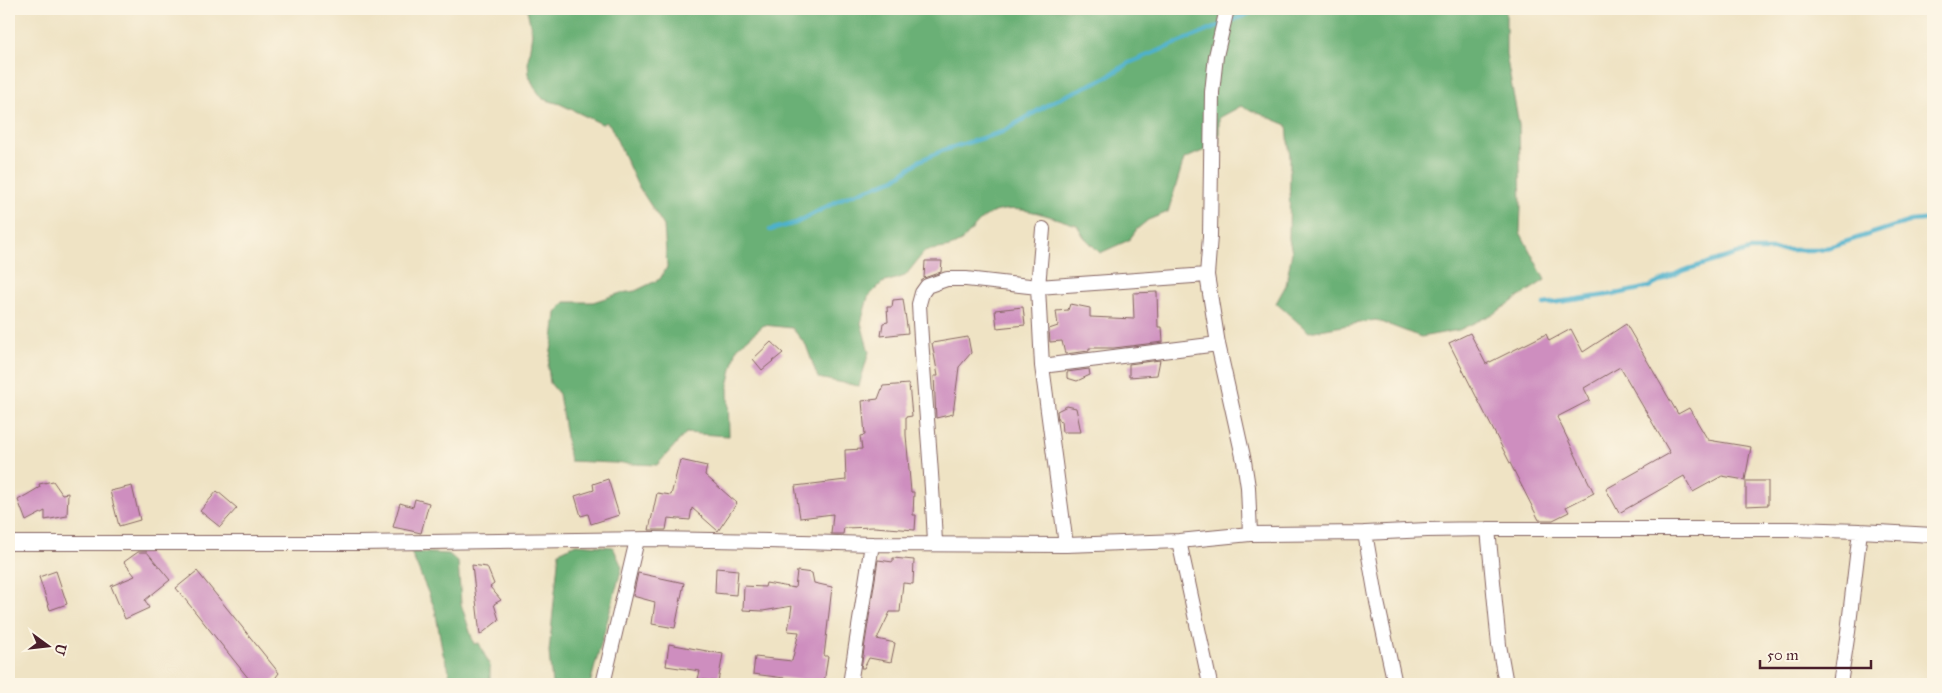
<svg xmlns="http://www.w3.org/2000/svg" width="1942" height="693" font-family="'IM FELL Great Primer',serif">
<rect width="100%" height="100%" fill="#fcf5e5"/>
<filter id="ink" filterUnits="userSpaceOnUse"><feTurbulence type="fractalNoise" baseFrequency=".02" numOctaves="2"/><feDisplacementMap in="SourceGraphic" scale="10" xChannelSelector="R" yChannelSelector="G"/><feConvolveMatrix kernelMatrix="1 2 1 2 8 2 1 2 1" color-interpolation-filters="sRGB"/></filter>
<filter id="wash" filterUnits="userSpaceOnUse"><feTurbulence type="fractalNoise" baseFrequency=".0096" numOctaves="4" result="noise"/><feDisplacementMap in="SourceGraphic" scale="20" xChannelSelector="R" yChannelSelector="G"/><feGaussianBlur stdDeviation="1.12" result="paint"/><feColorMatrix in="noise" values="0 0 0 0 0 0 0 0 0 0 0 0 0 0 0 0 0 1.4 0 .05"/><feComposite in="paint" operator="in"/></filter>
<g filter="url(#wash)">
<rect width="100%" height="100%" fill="#efe3c4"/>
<path fill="#6bb076" stroke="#5a6850" d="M 527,9 L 1506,9 L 1506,55 L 1519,125 L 1521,207 L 1520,232 L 1545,280 L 1495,313 L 1459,330 L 1421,337 L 1376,320 L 1309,332 L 1276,303 L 1286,285 L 1292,252 L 1289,239 L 1290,158 L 1287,125 L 1241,106 L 1219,118 L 1219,144 L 1184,159 L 1168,212 L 1148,220 L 1137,229 L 1129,240 L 1100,253 L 1084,237 L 1077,225 C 1049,217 1014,200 986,216 C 975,223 966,240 955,245 C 947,249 934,249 925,251 L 905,276 L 882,283 L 868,297 L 861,323 L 869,352 L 859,386 L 818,378 L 806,345 L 792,328 L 764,325 L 737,348 L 728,386 L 729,436 L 686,433 L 657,465 L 570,461 L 559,394 L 550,383 L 548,367 L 553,340 L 556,313 L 565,302 L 593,302 L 621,293 L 635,291 L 660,279 L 667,267 L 664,226 L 637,184 L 610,125 L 606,122 L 602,124 L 560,104 L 543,99 L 534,87 L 529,75 L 528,61 L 532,33 Z
M 576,544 L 613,547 L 622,567 L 590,684 L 552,684 L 549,652 L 559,552 Z
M 411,552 L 449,554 L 458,562 L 461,604 L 474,644 L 479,643 L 490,666 L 490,684 L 451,684 L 448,666 L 443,654 L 435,609 Z"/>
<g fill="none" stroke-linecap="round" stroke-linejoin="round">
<path stroke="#4db1cc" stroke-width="4.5" d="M 770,230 L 796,223 L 843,198 L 895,179 L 919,161 L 944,150 L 1002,132 L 1054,101 L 1107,77 L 1129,63 L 1260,9
M 1544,304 L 1621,293 L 1649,287 L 1682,271 L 1750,250 L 1820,250 L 1911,221 L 1933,219"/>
</g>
<g id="blocks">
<path fill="#ce8ebf" d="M 925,261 L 942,261 L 941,272 L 924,278 Z
M 1157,292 L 1158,327 L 1162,327 L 1163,342 L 1114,348 L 1089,348 L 1089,351 L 1065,354 L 1062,341 L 1050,342 L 1049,329 L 1058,326 L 1056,311 L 1068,310 L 1070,304 L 1090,308 L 1090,317 L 1134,319 L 1133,293 Z
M 903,299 L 908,333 L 881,336 L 883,323 L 888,322 L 887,307 L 892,307 L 893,300 Z
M 1023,307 L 1025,325 L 997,328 L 995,310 Z
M 1626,324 L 1678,414 L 1689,408 L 1708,440 L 1751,447 L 1745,480 L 1722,476 L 1693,492 L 1684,476 L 1619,513 L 1606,489 L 1670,453 L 1620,367 L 1584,388 L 1590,400 L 1557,417 L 1594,493 L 1566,507 L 1569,512 L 1553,520 L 1539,520 L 1449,343 L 1470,333 L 1486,364 L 1546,334 L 1549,341 L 1571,329 L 1583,352 Z
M 968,337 L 971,353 L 959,367 L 953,414 L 936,418 L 934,376 L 938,376 L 932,343 Z
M 771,342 L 783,353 L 762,370 L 753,359 Z
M 1160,360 L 1157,375 L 1129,377 L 1129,364 Z
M 1089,369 L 1090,375 L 1077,381 L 1067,378 L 1067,372 Z
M 909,384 L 912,416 L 906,417 L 906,435 L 911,492 L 914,492 L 913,515 L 916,515 L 915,530 L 874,527 L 844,528 L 843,534 L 831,534 L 833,514 L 800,518 L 795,486 L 846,480 L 845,450 L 862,449 L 860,436 L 865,435 L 862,401 L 878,399 L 883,386 Z
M 1067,406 L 1076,408 L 1081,432 L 1062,432 L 1061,421 L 1058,420 L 1057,411 Z
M 680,460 L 707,466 L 705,475 L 737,503 L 718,531 L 692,508 L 690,520 L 668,518 L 666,530 L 649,530 L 657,493 L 671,495 Z
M 608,479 L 619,515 L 591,524 L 588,514 L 581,516 L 575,496 L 594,490 L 593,484 Z
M 53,481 L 62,494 L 68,493 L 67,516 L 45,520 L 45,511 L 26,521 L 18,500 L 40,487 L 39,484 Z
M 1746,481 L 1768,481 L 1768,505 L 1746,506 Z
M 132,486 L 140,520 L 119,526 L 110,491 Z
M 217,491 L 237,508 L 220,527 L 200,511 Z
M 415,499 L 429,503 L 421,533 L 393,527 L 400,503 L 413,507 Z
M 138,552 L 147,552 L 170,580 L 145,600 L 149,608 L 125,619 L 111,586 L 135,576 L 124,562 Z
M 893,558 L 914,560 L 913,584 L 903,583 L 900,612 L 890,612 L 877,639 L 895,643 L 891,662 L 869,658 L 864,668 L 861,668 L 878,560 L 893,562 Z
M 472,565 L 487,567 L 494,584 L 490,587 L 501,600 L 494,604 L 499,620 L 480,635 Z
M 716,568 L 738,570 L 736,595 L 715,593 Z
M 56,571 L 67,604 L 50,610 L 39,577 Z
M 197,571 L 279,673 L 271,684 L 253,684 L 176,588 Z
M 797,571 L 812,573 L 814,583 L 832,587 L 824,656 L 828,656 L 824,683 L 753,674 L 755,657 L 792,661 L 799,632 L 788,631 L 792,606 L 763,611 L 743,610 L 744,586 L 765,587 L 766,583 L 795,588 Z
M 638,573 L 684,583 L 675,628 L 652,624 L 655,602 L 633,596 Z
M 669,644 L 723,654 L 718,682 L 698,679 L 700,671 L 666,666 Z"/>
</g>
</g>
<g filter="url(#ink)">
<use href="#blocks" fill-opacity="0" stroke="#846461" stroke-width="1"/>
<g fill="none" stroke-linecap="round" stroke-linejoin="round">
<defs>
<path id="minor" d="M 1227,9 L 1216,56 L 1212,92 L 1210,236 L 1207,275 L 1218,344 L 1244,461 L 1248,487 L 1250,534
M 1043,229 L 1038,287 L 1042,366 L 1066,545
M 1042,366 L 1218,344
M 1488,529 L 1499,645 L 1506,684
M 1365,533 L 1377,602 L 1395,684
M 1179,541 L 1210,684
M 9,543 L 358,543 L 652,539 L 768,541 L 872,544 L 1066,545 L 1179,541 L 1250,534 L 1365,533 L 1427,530 L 1488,529 L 1793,529 L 1860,531 L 1933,535
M 935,544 C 932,464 923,384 919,304 L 922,293 L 927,286 L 947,279 L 966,279 L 1038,287 L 1207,275
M 603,684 L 637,540
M 850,684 L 872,544
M 1840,684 L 1848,632 L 1860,531"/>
</defs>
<use href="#minor" stroke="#846461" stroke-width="16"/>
<use href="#minor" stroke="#fff" stroke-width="14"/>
</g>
</g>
<rect width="1942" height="693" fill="none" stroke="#fcf5e5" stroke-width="30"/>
<g transform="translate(48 646) rotate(105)" stroke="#fcf5e5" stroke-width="4" paint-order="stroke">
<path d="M0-4L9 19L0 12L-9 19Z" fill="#4a1f2b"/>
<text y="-8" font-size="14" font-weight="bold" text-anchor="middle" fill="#4a1f2b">U</text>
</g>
<path d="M1760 660v8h111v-8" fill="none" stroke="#4a1f2b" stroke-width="2.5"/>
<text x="1767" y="660" font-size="15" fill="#4a1f2b" stroke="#fcf5e5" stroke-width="4" paint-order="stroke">50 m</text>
</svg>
